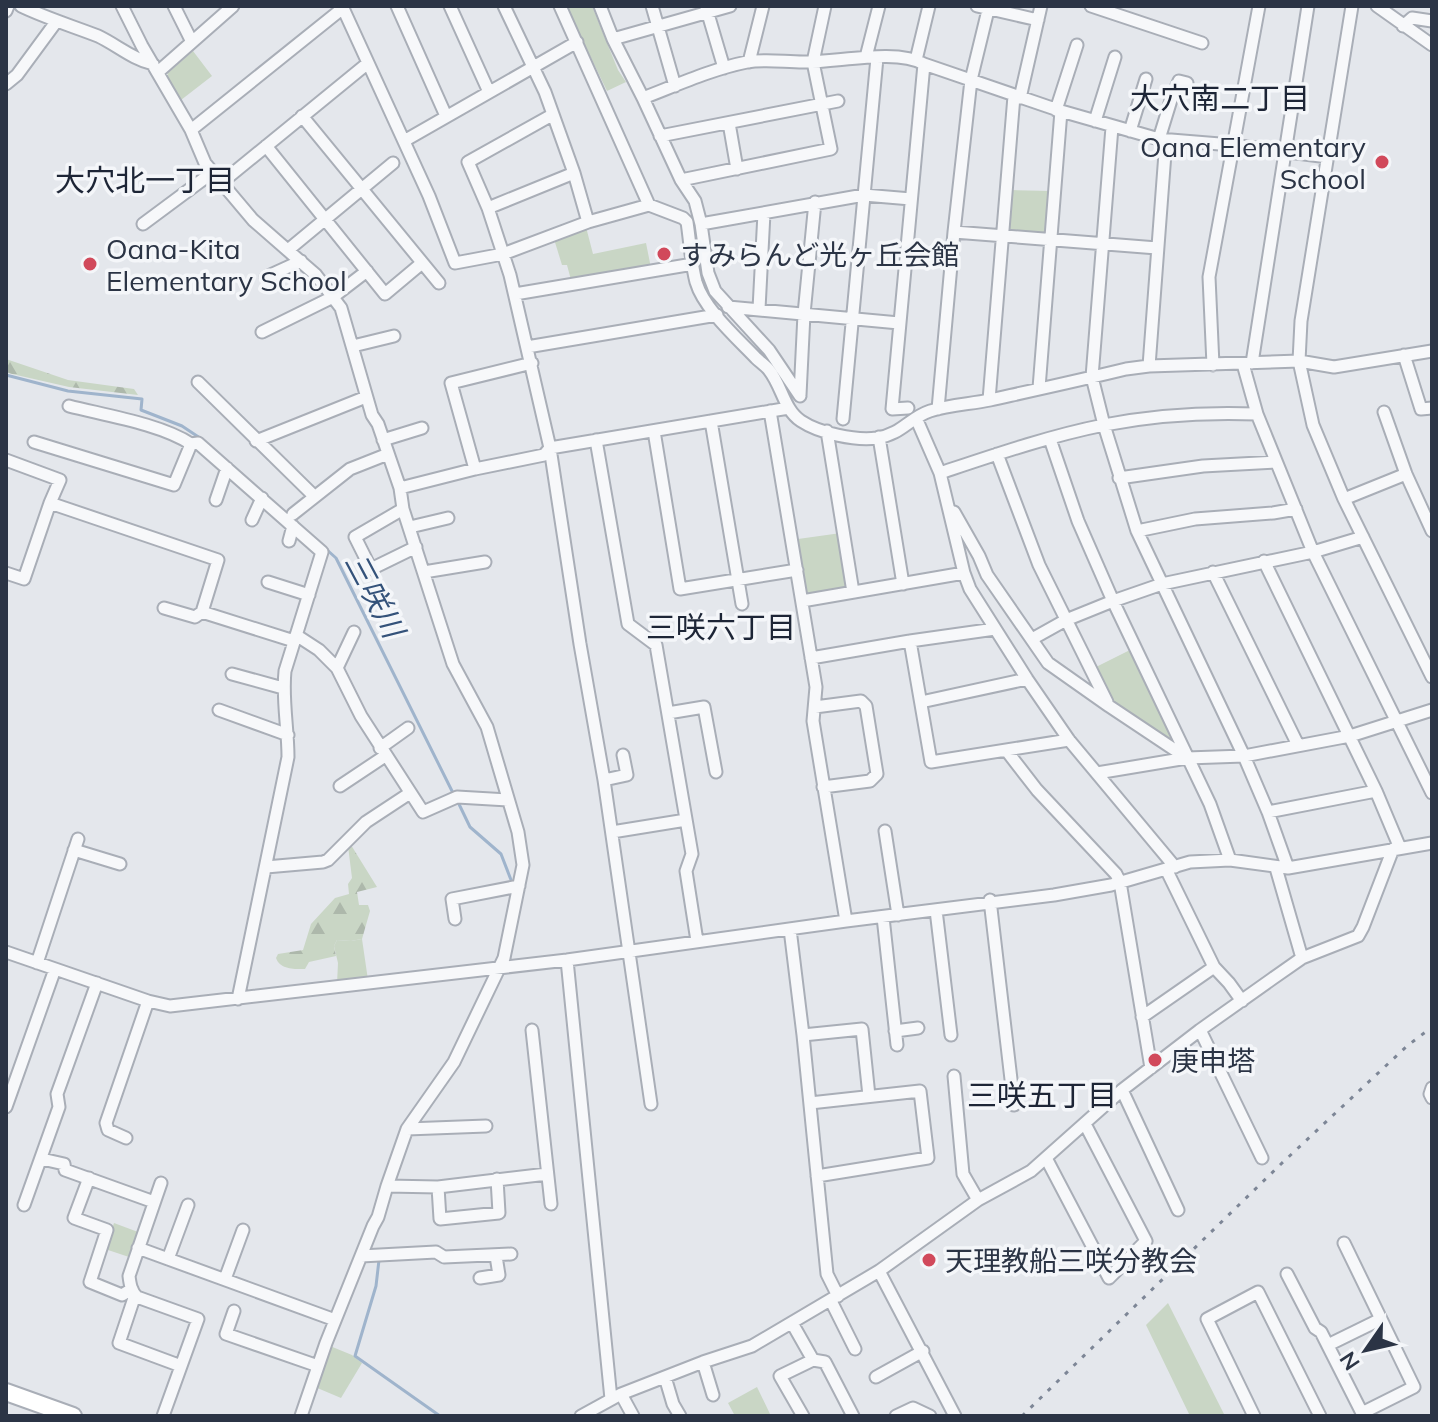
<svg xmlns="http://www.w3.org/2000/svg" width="1438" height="1422" font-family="Mulish,'Noto Sans JP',sans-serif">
<defs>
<pattern id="forest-firs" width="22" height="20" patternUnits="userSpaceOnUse" patternTransform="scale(2)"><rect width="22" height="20" fill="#c9d6c5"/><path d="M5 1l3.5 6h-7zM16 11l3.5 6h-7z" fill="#adb8ab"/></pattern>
</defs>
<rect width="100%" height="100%" fill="#e4e7ec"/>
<path fill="#c9d6c5" d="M 566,6 L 592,6 L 618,70 L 626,82 L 607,91 Z
M 193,51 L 212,76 L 181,100 L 167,77 L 168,73 Z
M 1011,190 L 1051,191 L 1047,233 L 1043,236 L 1010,234 L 1007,230 Z
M 586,227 L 593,254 L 646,243 L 651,268 L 571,280 L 567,265 L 562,265 L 554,239 Z
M 841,533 L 849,586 L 847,590 L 811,596 L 806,593 L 798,539 Z
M 1130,650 L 1174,736 L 1168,740 L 1110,702 L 1094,668 Z
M 362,939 L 368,980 L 337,984 L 338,963 L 334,946 L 337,940 L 351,941 Z
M 114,1223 L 138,1232 L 129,1257 L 105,1249 Z
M 1168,1303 L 1225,1416 L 1190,1416 L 1146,1325 Z
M 330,1346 L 352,1355 L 362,1363 L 341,1398 L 315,1387 Z
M 757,1387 L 771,1416 L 735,1416 L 728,1403 Z"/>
<path fill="url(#forest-firs)" d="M 6,359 L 68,380 L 134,389 L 138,395 L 69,387 L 12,374 L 6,372 Z
M 351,845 L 377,887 L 357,892 L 359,905 L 368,905 L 370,911 L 362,939 L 351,941 L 337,940 L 334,946 L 336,956 L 309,962 L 305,969 C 295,969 280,970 276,958 L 278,954 L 303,950 L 311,924 L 335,898 L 349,894 L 348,884 L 352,878 L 348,846 Z"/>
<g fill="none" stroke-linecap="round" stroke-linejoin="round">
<path stroke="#9fb4cc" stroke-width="3" d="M 6,375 L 68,391 L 142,399 L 141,410 L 182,426 L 200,438
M 326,549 L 336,558 L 453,793
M 457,800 L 470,827 L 501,854 L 513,885
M 379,1260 L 376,1286 L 355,1356 L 440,1416"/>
<defs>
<path id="minor" d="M 21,6 C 46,18 72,26 98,36 C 117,45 132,59 153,64
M 122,6 L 142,46 L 191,130 L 205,163 L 253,220 L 316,275 L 341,308 L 372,415 L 378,424 L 400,488 L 403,509 L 453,664 L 487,727 L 518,832 L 523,865 L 504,958 L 454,1062 L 407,1129 L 387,1186 L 378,1217 L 373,1226 L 326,1343 L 301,1416
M 174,6 L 192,42
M 342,6 L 429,196 L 455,263 L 503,254 L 588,222 L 649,205
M 397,6 L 446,116
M 450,6 L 489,92
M 504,6 L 545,92 L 574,173 L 588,222
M 560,6 L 649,205 L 683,218 L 687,222 C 690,242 691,263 696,282 C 704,309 737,338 756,358 C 760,362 766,366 769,370 C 782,386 784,410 801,421 C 819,433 855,441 877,438 C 902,434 909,418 930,411 C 949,405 970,404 990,400 C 1035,390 1081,380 1126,369 L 1149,366 L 1299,361 L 1334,367 L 1432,351
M 600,6 L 613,39 L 643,98 L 681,180 L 695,201 L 701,224 L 708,273 L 715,291 L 769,350 L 800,396
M 652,6 L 675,86
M 977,6 L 1038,20
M 1091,6 L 1202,43
M 1352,6 L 1301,321 L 1299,361 L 1313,425 L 1344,499 L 1432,677
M 1377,6 L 1432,45
M 706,7 L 724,68
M 6,11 L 8,6
M 1403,26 L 1412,18 L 1432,21
M 613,39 L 730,6
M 866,57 L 879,6
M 916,60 L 929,6
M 749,62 L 763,6
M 158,72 L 233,6
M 6,84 L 17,75 L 56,22
M 643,98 C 677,85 712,69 747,62 C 766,59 784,62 803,62 C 836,63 895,48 924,64 L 1061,111 L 1159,139 L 1232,145 L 1328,157
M 1020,98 L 1041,6
M 1056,110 L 1077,45
M 552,115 L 468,162 L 488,208 L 510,275 L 550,448 L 580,644 L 604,780 L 651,1104
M 302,116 L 439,283
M 1095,121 L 1115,57
M 729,123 L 737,169
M 1112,127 L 1092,377 L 1104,425 L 1137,531 L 1244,756 L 1268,812 L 1288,868
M 191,130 L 343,8
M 1130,131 L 1146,79
M 660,136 L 838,101
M 1159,139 L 1171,100 L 1179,81 L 1187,83
M 404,141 L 577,42
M 266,146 L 385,294 L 422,263
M 681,180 L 831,149 L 813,62 L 825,6
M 221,183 L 368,63
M 488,208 L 574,173
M 143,224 L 213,172
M 701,224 L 864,195 L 911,199
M 954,232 L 1157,248
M 288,250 L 393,163
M 266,277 L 301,261
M 515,294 L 693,264
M 728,307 L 899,323
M 759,309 L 764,213
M 262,332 L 333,297 L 367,271
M 353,346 L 394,336
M 527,347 L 717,315
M 1404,355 L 1421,409 L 1432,408
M 1252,363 L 1308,6
M 1243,364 L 1257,414 L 1313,552 L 1432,793
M 1213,365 L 1209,277 L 1259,6
M 1149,366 L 1166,140
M 198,382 L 314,496
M 1039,388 L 1061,111
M 800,395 L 804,314 L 815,202
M 989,400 L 1014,96
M 69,406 C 104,415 161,424 191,444
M 908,408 L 892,409 L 924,64
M 938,409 L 954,232 L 971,80 L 989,6
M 770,411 L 816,687 L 813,721 L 846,921
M 1384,412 L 1406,474 L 1432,531
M 916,418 L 940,473 L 964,573 L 970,589 L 1027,679 L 1069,740 L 1175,867
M 843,419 L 877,58
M 711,421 L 742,604
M 654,431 L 680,589 L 797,570
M 827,431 L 853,592
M 879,437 L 903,584
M 1050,439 L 1078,521 L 1113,601 L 1210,804 L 1230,860
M 383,440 L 422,428
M 596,440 L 628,624 L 656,645 L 692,854 L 686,871 L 697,941
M 256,441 L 366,397
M 34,442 L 174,485 L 191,444 L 198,443 L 322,552 L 285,671 C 282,699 288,728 288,757 L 238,999
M 997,454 L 1039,565 L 1107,702
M 6,460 L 60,480 L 50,503 L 24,579 L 6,573
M 475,469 L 451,383 L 532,363
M 940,473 C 994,455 1049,436 1104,425 C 1155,415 1205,412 1257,414
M 1119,478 L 1203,466 L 1275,462
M 400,488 L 475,469 L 544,455 L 550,448 L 789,408
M 1344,499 L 1406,474
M 216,500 L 227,468
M 50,503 L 218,560 L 202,612 L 195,617 L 164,608
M 403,509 L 355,537 L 371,569 L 416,547
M 954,512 L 979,556 L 987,575 L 1048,663 L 1109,706 L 1187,758
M 293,514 L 350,469 L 388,454
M 252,520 L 262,498
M 410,527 L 448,518
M 1137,531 L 1195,519 L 1273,513 L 1296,509
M 289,541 L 293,526
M 1264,561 L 1376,791 L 1400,848
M 424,572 L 485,562
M 1213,572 L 1298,745
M 268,582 L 309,595
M 802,601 L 964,573
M 202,612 L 294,641
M 296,635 L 319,650 L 337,668 L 361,716 L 423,812 L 457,797 L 508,800
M 1032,639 L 1066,620 L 1113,601 L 1162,584 L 1313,552 L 1363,537
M 910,641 L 931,762 L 1069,740
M 811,658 L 910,641 L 995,629
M 337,668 L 354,632
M 232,674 L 283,688
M 921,702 L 1027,679
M 815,707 L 861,701 L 866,706 L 877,774 L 870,781 L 823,787
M 219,710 L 288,735
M 668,713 L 704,707 L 716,772
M 380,748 L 408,728
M 1006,750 L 1037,790 L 1116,874 L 1120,882 L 1151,1068
M 1097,773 L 1187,758 L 1244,756 L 1350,736 L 1432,710
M 604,780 L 627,775 L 623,755
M 340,786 L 385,756
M 1268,812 L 1376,791
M 885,831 L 898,915
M 612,832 L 686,820
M 74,850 L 120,864
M 266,867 L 323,862 L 328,860 L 366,822 L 410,793
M 1276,868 L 1302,958
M 1166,869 L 1214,967 L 1229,983 L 1242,1001
M 990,900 L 1014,1105
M 936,910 L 951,1035
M 883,917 L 897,1045
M 455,919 L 452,899 L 519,886
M 790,929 L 803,1035 L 827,1274 L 838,1296
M 6,952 L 148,1001 L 170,1006 L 567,960 L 846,921 L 1054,895 L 1111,885 L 1190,862 L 1230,860 L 1288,868 L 1432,843
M 567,960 L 611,1399
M 37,963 L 78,839
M 1142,1017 L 1214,967
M 532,1030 L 551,1204
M 1200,1030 L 1262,1158
M 895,1031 L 918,1028
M 803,1035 L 862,1029 L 869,1096
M 954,1076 L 963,1174 L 978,1200
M 1432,1088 L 1430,1094 L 1432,1098
M 1122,1090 L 1178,1210
M 810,1103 L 920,1091 L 928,1158 L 817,1176
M 6,1107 L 55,969
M 407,1129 L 486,1126
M 126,1138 L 108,1130 L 106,1123 L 148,1001
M 1046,1158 L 1109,1278 L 1146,1241 L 1085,1124
M 42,1159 L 64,1164 L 65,1170 L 154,1202
M 89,1178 L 74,1218 L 107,1230 L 90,1282 L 122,1295 L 132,1289
M 161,1183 L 129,1276 C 130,1284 131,1291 137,1297 L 198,1319 L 163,1416
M 387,1186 L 438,1187 L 547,1174
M 438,1187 L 440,1219 L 499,1213 L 497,1179
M 24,1205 L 59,1107 L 57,1094 L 97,983
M 1344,1243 L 1414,1387 L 1362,1413 L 1362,1416
M 138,1248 L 335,1320
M 361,1256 L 436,1252 L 444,1257 L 511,1254
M 168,1259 L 188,1205
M 879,1271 L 955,1416
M 1287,1274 L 1315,1328 L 1321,1332 L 1362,1413
M 480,1278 L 499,1275 L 496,1256
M 225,1279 L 243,1230
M 135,1295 L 119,1343 L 181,1366
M 831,1301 L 855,1349
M 234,1311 L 226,1334 L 318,1366
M 792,1323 L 813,1360
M 1328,1345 L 1381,1319
M 703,1362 L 713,1395
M 665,1377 L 673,1404 L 680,1416
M 876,1377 L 923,1351
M 621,1394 L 633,1416
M 581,1416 L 621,1394 L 703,1362 L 752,1346 L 879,1271 L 978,1200 L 1031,1171 L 1122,1090 L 1200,1030 L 1272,979 L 1302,958 L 1358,936 L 1363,927 L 1393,849
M 803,1416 L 780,1376 L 813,1360 L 825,1362 L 853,1416
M 896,1416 L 913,1408 L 930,1416
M 1254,1416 L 1207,1319 L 1258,1292 L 1320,1416"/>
<path id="secondary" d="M 6,1392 L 73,1416"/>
</defs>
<use href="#minor" stroke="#a9aeb7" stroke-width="15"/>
<use href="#secondary" stroke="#a9aeb7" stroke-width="20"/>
<use href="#minor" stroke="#f7f8fa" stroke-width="11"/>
<use href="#secondary" stroke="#fff" stroke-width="16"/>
<path stroke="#7d8696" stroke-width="3" stroke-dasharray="4 8" stroke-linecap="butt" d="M 1022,1416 L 1281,1164 L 1407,1046 L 1432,1027"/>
</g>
<g fill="#d1495b" stroke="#f4f6f9" stroke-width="3">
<circle cx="1382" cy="162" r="8"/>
<circle cx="664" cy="254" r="8"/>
<circle cx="90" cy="264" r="8"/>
<circle cx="1155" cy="1060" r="8"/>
<circle cx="929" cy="1260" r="8"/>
</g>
<g text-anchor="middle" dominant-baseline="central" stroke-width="7" stroke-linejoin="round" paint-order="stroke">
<g font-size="28" fill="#2b3445" stroke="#f4f6f9" text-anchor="start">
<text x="1366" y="146" text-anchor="end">Oana Elementary<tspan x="1366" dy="32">School</tspan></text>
<text x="106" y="248">Oana-Kita<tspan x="106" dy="32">Elementary School</tspan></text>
<text x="680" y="254">すみらんど光ヶ丘会館</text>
<text x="1171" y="1060">庚申塔</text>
<text x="945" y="1260">天理教船三咲分教会</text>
</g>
<g font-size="30" fill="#1d2536" stroke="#f4f6f9">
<text x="1220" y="98">大穴南二丁目</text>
<text x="145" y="180">大穴北一丁目</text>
<text x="721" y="627">三咲六丁目</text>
<text x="1042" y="1095">三咲五丁目</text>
</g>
<g font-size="30" font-style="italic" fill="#34527a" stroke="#f4f6f9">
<text transform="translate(375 595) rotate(62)">三咲川</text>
</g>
</g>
<rect width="1438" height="1422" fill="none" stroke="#2b3445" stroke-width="16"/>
<g transform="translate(1366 1350) rotate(236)" stroke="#f4f6f9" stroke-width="6" paint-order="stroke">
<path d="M0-6L14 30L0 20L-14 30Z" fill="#2b3445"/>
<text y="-12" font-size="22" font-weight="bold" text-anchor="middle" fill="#2b3445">N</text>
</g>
</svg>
